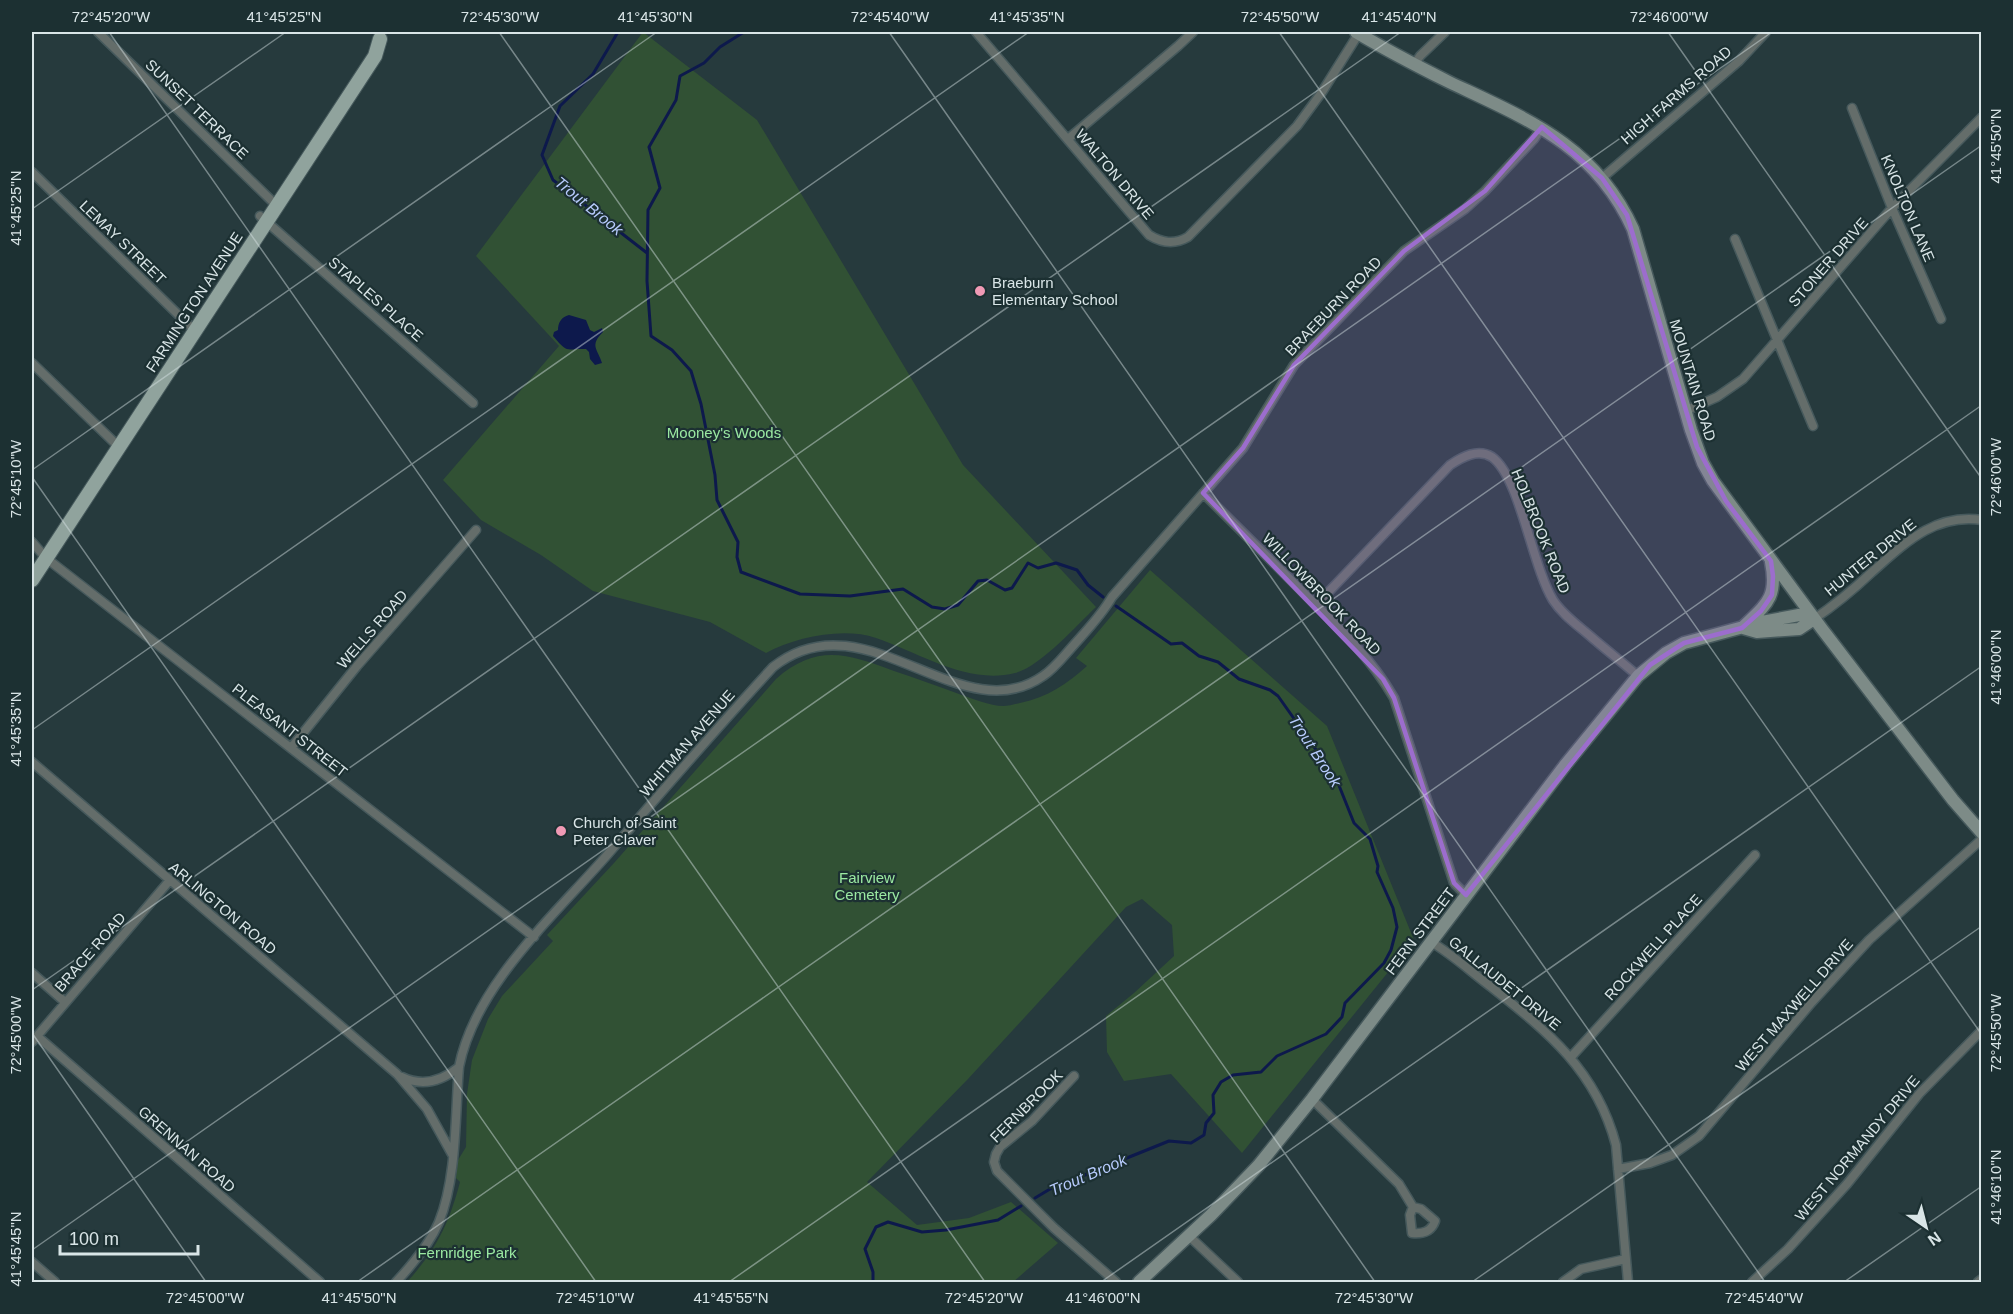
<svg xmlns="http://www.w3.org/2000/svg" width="2013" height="1314" font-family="Helvetica,sans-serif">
<rect width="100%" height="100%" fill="#263a3d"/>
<path fill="#315134" d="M 643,32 L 757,120 L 963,465 L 1096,607 C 1077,625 1040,667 1015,673 C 967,685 920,653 876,638 C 843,627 796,637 766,653 L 710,622 L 593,591 L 541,555 L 481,520 L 443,480 L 559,346 L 476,256 Z
M 1150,570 L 1327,726 L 1414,940 L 1242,1153 L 1171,1074 L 1124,1081 L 1107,1052 L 1106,1016 L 1134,993 L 1174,956 L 1172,925 L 1142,899 L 1126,907 L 968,1079 L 867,1182 L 917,1225 L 969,1218 L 1011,1202 L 1058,1243 L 1013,1282 L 407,1282 C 436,1250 449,1224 460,1182 L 456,1178 L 458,1160 L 466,1147 L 467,1094 L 472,1060 L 488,1019 L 502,996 L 553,941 L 547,935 L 614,863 L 776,679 C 817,643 848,654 894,671 C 916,678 937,686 959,694 C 970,698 991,706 1003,706 C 1008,706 1015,704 1020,703 C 1048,697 1067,684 1087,666 L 1076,658 Z"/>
<path fill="#0d194c" d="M 569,315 L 586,320 L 590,330 L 594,332 L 602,328 L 603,332 C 589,346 598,349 602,363 L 595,365 L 590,359 L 589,352 L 586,349 C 566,348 569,355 553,336 L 554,332 L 558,330 C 558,323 561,317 569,315 Z"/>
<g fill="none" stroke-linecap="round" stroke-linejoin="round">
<path stroke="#0d194c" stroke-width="3" d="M 618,32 L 593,74 L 560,106 L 542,155 L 553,180 L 647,253
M 744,32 L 720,47 L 704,63 L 680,76 L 676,100 L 649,147 L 660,188 L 648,210 L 647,281 L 651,336 L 672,350 L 691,371 L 701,404 L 715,475 L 717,500 L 738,542 L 737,557 L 741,572 L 800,594 L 850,596 L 903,589 L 932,607 L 945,609 L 958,605 L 978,581 L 987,580 L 1005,590 L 1012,588 L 1028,563 L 1038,568 L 1056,563 L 1077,570 L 1088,585 L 1103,597
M 1035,1198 L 1050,1189 L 1169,1141 L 1191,1143 L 1204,1135 L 1206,1123 L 1214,1113 L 1213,1095 L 1221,1082 L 1233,1075 L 1261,1072 L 1277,1056 L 1326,1034 L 1342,1017 L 1345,1003 L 1384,963 L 1391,950 L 1397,927 L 1393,908 L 1377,872 L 1378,866 L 1370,839 L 1354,823 L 1336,778 L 1278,696 L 1270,690 L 1239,679 L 1218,662 L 1199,656 L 1182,643 L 1171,644 L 1116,606
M 873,1282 L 873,1272 L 865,1249 L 876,1227 L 888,1222 L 922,1232 L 946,1230 L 998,1220 L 1021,1206"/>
<defs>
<path id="street" d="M 98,32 L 277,206
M 976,32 L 1149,235 C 1162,243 1174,245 1188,237 L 1297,126 L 1322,92 L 1359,33
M 1414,65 L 1420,56 L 1445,32
M 1852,108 L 1892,208 L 1941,319
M 1068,139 L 1178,46 L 1193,32
M 32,172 L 195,331
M 1602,178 L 1739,61 L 1766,32
M 260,216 L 473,403
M 1735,239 L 1813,426
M 32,363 L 119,447
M 1685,411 L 1717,397 L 1743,379 L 1892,208 L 1982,117
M 1203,493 C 1237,527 1271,560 1305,594 C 1338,626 1371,658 1394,698 L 1454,883 L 1466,895
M 32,542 L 46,558 L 534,937
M 1316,605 L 1450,465 C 1462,457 1478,448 1492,457 C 1520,477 1532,566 1553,600 C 1562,614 1576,624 1589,635 C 1605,649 1622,662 1638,676
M 1814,619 C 1835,605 1854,589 1872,572 C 1905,543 1935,513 1982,520
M 291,748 L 357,666 L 476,530
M 32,762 L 397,1074 L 427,1109 L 452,1154
M 1431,942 C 1452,954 1470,971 1490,986 C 1548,1032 1596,1070 1616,1145 L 1628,1282
M 32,973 L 65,1002
M 37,1036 L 320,1282
M 32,1042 L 170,880
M 1571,1057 L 1755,855
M 1074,1076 L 1032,1121 L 1000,1147 L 996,1154 L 994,1162 L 997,1171 L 1054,1228 L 1116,1282
M 402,1077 C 423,1087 442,1081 459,1067
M 1312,1099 L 1399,1184 L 1413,1207 L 1410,1215 L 1412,1233 C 1423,1234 1431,1232 1435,1221 L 1421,1209 L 1413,1207
M 1618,1169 L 1650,1163 L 1672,1155 L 1699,1136 L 1812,1002 L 1869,940 L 1982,839
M 1189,1236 L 1238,1282
M 32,1262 L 55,1282
M 396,1282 C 412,1265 429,1245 439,1222 C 457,1178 455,1115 459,1067 C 475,985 554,916 608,854 C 662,791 717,728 773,667 C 865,594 960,734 1043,676 C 1054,669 1063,657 1072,647 C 1086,631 1101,616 1112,597 L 1243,448 L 1294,365 L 1404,251 L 1465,209 L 1485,191 L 1534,139 L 1542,127
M 1563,1282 L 1581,1269 L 1626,1259
M 1752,1282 L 1788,1249 L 1847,1184 L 1919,1094 L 1982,1030
M 1978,1282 L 1982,1279"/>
<path id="secondary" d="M 1356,32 C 1386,50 1417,66 1449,82 C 1527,119 1595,145 1633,229 L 1691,430 L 1703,463 L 1713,481 L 1822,629 L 1953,800 L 1982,833
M 1744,626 C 1767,604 1778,597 1771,562
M 1743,628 L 1757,632 L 1799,629 L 1814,619
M 1139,1282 L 1211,1215 L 1258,1166 L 1312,1099 L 1566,764 L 1638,676 L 1666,653 L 1684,643 L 1762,622 L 1799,615 L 1814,619"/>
<path id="primary" d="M 32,580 L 375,56 L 380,39"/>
</defs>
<use href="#street" stroke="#46595c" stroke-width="11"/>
<use href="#secondary" stroke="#46595c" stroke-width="15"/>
<use href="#primary" stroke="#46595c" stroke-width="16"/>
<use href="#street" stroke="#646d6a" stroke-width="8"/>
<use href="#secondary" stroke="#7d8b87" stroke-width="12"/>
<use href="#primary" stroke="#90a39d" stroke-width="14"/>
</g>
<path fill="#9c6dcd" fill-opacity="0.2" stroke="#9c6dcd" stroke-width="4.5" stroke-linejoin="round" d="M 1542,127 L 1602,178 L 1627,215 L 1697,447 L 1726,501 L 1771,561 L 1773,576 L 1772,595 L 1761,611 L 1742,628 L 1684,643 L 1650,665 L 1466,895 L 1454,883 L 1394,698 L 1383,679 L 1203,493 L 1243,448 L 1294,365 L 1404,251 L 1485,191 Z"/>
<path fill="none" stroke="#d9e5e7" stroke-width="1.5" stroke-opacity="0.45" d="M 109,32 L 985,1282M 499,32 L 1375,1282M 889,32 L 1765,1282M 1279,32 L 1982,1035M 1668,32 L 1982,479M 32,209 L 286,32M 32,470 L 657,32M 32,477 L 596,1282M 32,730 L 1029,32M 32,990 L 1401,32M 32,1033 L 206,1282M 32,1250 L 1772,32M 357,1282 L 1982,145M 729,1282 L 1982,405M 1101,1282 L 1982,666M 1472,1282 L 1982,926M 1844,1282 L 1982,1186"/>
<g fill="#f09ab5" stroke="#1c3032" stroke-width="2">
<circle cx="980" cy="291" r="6"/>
<circle cx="561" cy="831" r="6"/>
</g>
<g text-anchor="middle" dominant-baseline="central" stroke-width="4.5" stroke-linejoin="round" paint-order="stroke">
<g font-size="15" fill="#d9e5e7" stroke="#1c3032">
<text transform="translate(1676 95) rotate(-41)">HIGH FARMS ROAD</text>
<text transform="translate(197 109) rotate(44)">SUNSET TERRACE</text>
<text transform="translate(1115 174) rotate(50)">WALTON DRIVE</text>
<text transform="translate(1908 208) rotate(67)">KNOLTON LANE</text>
<text transform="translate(123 242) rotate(44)">LEMAY STREET</text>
<text transform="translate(1828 262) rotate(-49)">STONER DRIVE</text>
<text transform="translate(376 299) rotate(41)">STAPLES PLACE</text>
<text transform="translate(194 302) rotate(-57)">FARMINGTON AVENUE</text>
<text transform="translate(1333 306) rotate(-46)">BRAEBURN ROAD</text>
<text transform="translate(1693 380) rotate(73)">MOUNTAIN ROAD</text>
<text transform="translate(1541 531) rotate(68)">HOLBROOK ROAD</text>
<text transform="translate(1870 557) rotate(-39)">HUNTER DRIVE</text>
<text transform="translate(1322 594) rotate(46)">WILLOWBROOK ROAD</text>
<text transform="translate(372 629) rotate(-49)">WELLS ROAD</text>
<text transform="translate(290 730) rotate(38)">PLEASANT STREET</text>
<text transform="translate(687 743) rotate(-49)">WHITMAN AVENUE</text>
<text transform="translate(223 908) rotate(40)">ARLINGTON ROAD</text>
<text transform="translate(1420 931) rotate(-53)">FERN STREET</text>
<text transform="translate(1653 947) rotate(-48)">ROCKWELL PLACE</text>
<text transform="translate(90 952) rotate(-49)">BRACE ROAD</text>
<text transform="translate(1505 983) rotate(39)">GALLAUDET DRIVE</text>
<text transform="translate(1794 1005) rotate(-49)">WEST MAXWELL DRIVE</text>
<text transform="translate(1026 1106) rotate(-45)">FERNBROOK</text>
<text transform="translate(1857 1148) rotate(-50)">WEST NORMANDY DRIVE</text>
<text transform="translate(187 1149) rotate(41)">GRENNAN ROAD</text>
</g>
<g font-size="15" fill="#d9e5e7" stroke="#1c3032" text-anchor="start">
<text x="992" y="282">Braeburn<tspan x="992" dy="17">Elementary School</tspan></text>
<text x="573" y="822">Church of Saint<tspan x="573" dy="17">Peter Claver</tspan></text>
</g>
<g font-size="15" fill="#9ae8a1" stroke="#1c3032">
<text x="724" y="432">Mooney's Woods</text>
<text x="867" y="877">Fairview<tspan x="867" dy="17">Cemetery</tspan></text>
<text x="467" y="1252">Fernridge Park</text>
</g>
<g font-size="16" font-style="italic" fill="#b7cbfd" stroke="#1c3032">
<text transform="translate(589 206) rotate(39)">Trout Brook</text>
<text transform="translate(1315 751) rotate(57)">Trout Brook</text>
<text transform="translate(1088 1175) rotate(-23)">Trout Brook</text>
</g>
</g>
<rect width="2013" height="1314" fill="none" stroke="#1c3032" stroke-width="66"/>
<g transform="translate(1926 1227) rotate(145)" stroke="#1c3032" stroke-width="4.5" paint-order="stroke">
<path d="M0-4.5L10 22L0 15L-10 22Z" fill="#d9e5e7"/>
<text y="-9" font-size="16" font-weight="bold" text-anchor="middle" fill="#d9e5e7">N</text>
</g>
<path d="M60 1245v9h138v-9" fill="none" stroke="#d9e5e7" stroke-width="3"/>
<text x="69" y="1245" font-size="18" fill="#d9e5e7" stroke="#1c3032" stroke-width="4.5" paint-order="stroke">100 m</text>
<rect x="33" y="33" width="1947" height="1248" fill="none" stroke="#d9e5e7" stroke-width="2"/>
<g font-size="15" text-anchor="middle" fill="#d9e5e7">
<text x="111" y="22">72°45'20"W</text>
<text x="284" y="22">41°45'25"N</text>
<text x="500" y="22">72°45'30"W</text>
<text x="655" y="22">41°45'30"N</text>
<text x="890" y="22">72°45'40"W</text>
<text x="1027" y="22">41°45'35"N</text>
<text x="1280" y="22">72°45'50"W</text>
<text x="1399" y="22">41°45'40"N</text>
<text x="1669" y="22">72°46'00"W</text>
<text transform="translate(1996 146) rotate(-90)" y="5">41°45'50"N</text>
<text transform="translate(16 208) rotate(-90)" y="5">41°45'25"N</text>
<text transform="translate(1996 477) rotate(-90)" y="5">72°46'00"W</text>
<text transform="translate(16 479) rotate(-90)" y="5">72°45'10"W</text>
<text transform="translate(1996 667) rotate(-90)" y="5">41°46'00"N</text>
<text transform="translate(16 729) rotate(-90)" y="5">41°45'35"N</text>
<text transform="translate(1996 1033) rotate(-90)" y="5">72°45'50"W</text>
<text transform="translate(16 1035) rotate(-90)" y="5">72°45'00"W</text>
<text transform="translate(1996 1187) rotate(-90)" y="5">41°46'10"N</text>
<text transform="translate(16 1249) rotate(-90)" y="5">41°45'45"N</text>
<text x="205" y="1303">72°45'00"W</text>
<text x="359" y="1303">41°45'50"N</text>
<text x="595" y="1303">72°45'10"W</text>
<text x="731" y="1303">41°45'55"N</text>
<text x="984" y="1303">72°45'20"W</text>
<text x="1103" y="1303">41°46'00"N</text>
<text x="1374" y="1303">72°45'30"W</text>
<text x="1764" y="1303">72°45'40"W</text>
</g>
</svg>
